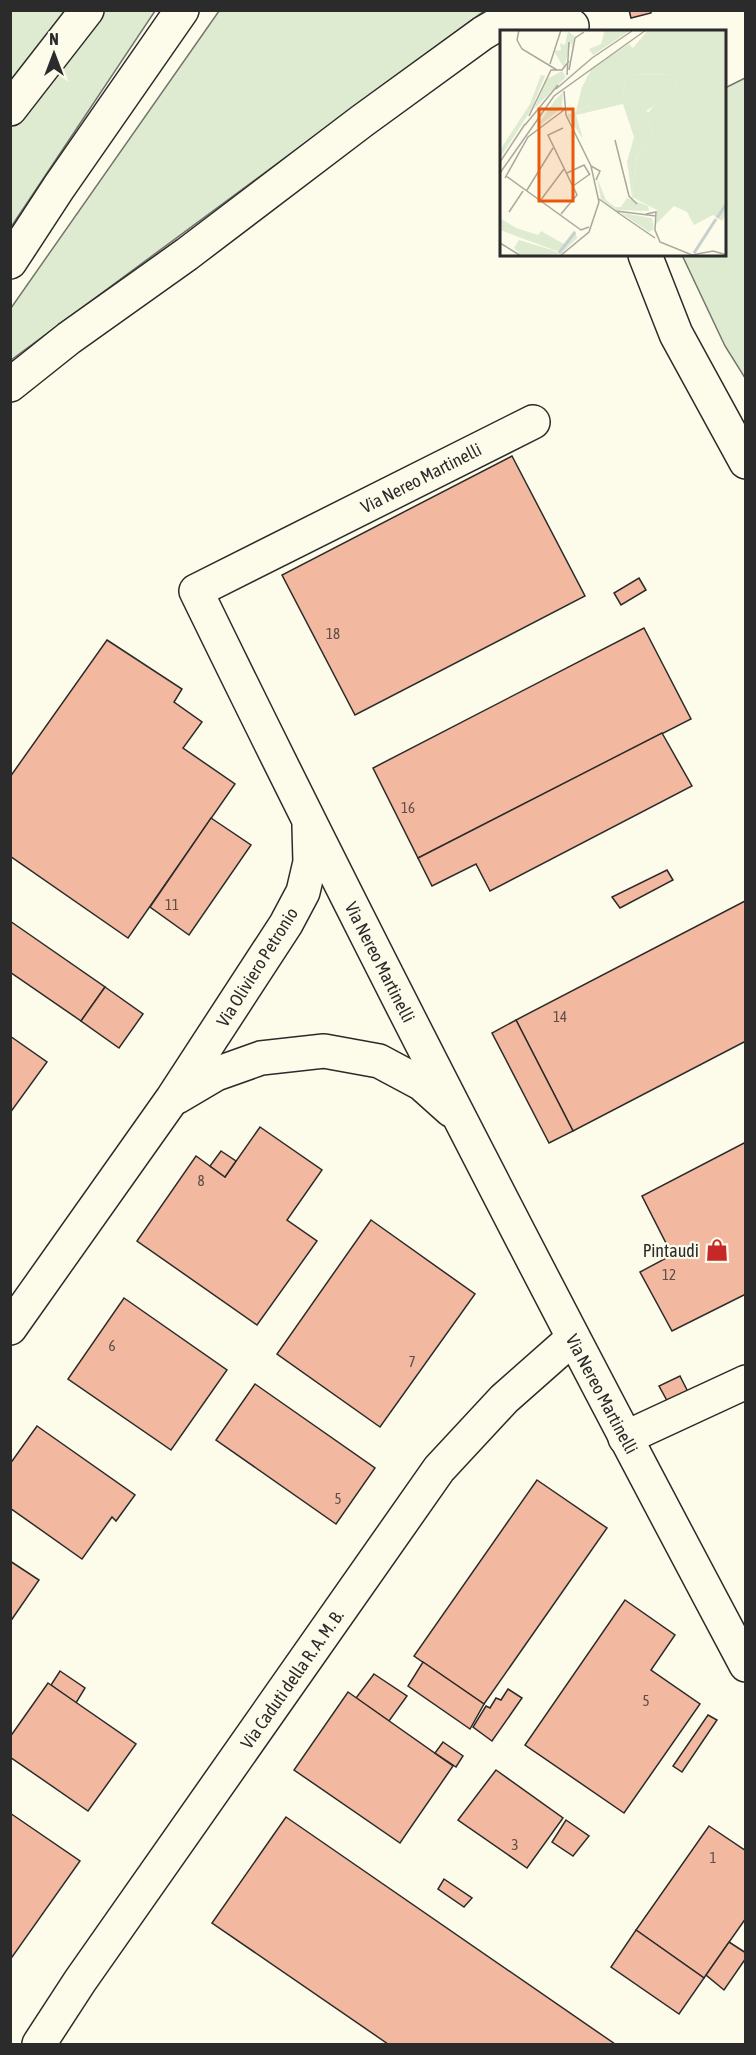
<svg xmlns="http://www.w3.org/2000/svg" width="756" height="2055" viewBox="0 0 756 2055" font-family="'Asap Condensed',sans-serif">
	<rect width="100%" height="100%" fill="#fdfbea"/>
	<g fill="#deebd1" stroke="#74746e" stroke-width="1.5">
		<path d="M 11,11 L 155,11 L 11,227 Z"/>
		<path d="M 219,11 L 484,11 L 11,360 L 11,308 Z"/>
		<path d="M 745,78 L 745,378 L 725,346 L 682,255 L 724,255 L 725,88 Z"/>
	</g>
	<g fill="#f2b8a0" stroke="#2b2b2b" stroke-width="1.5">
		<path d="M 629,10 L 651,10 L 651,13 L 631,18 Z"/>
		<path d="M 512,456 L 585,596 L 355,715 L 282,575 Z"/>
		<path d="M 639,578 L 646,590 L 621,605 L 614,593 Z"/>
		<path d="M 644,628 L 691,719 L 418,858 L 373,768 Z"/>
		<path d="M 107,640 L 182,689 L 174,702 L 202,722 L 183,748 L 235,784 L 128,938 L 10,856 L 10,777 Z"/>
		<path d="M 662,733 L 692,786 L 490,891 L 476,864 L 432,886 L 418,858 Z"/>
		<path d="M 211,818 L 251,845 L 189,935 L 150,907 Z"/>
		<path d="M 667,870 L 673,880 L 620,908 L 612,897 Z"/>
		<path d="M 745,901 L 746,1041 L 573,1131 L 516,1020 Z"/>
		<path d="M 10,921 L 105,987 L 81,1021 L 10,972 Z"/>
		<path d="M 105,987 L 143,1014 L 119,1048 L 81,1021 Z"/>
		<path d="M 516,1020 L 573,1131 L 549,1143 L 492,1033 Z"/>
		<path d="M 10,1036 L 47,1062 L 10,1113 Z"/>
		<path d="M 260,1127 L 322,1170 L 287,1220 L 317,1241 L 257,1325 L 137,1241 L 196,1156 L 225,1177 Z"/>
		<path d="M 746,1142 L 746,1294 L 672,1331 L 640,1272 L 672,1255 L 642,1196 Z"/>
		<path d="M 221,1151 L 236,1161 L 225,1177 L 210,1166 Z"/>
		<path d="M 371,1220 L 475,1294 L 380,1427 L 277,1354 Z"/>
		<path d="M 124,1298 L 227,1370 L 171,1450 L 68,1379 Z"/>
		<path d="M 680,1376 L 690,1396 L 670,1406 L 659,1386 Z"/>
		<path d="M 255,1384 L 375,1468 L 336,1524 L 216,1440 Z"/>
		<path d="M 37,1426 L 135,1495 L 116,1521 L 112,1517 L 82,1559 L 10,1508 L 10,1464 Z"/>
		<path d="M 537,1480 L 607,1528 L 484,1704 L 414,1656 Z"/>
		<path d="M 10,1561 L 39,1580 L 10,1622 Z"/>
		<path d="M 625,1600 L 675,1635 L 651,1670 L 700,1704 L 624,1813 L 525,1745 Z"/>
		<path d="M 423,1662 L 484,1704 L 470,1729 L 408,1686 Z"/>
		<path d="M 60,1671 L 85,1688 L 76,1703 L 51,1685 Z"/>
		<path d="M 374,1674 L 407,1696 L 389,1721 L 356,1698 Z"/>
		<path d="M 48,1683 L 136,1744 L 88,1811 L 10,1757 L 10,1737 Z"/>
		<path d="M 508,1689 L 522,1698 L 492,1741 L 473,1727 L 486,1706 L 490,1708 L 496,1698 L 501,1700 Z"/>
		<path d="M 348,1692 L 453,1766 L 400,1843 L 294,1770 Z"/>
		<path d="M 708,1715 L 717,1720 L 682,1772 L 673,1766 Z"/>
		<path d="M 443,1742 L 463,1756 L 456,1767 L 435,1753 Z"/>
		<path d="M 496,1770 L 563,1818 L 527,1868 L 458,1820 Z"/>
		<path d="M 10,1813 L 80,1861 L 10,1960 Z"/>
		<path d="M 286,1817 L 615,2044 L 388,2044 L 212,1923 Z"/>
		<path d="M 566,1820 L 589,1836 L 573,1856 L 552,1842 Z"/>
		<path d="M 709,1826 L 746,1851 L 746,1918 L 704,1978 L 636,1930 Z"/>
		<path d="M 444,1879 L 472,1898 L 464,1907 L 438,1889 Z"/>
		<path d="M 636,1930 L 704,1978 L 679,2014 L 611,1967 Z"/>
		<path d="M 729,1942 L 746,1953 L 746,1958 L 724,1990 L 706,1975 Z"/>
	</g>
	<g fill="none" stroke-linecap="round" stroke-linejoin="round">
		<g stroke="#2b2b2b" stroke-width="36">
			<g id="minor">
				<path d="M 533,422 L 196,591 C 372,953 557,1310 746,1665"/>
				<path d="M 177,1097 L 216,1074 L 261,1058 L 324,1051 L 379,1061 L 422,1084 L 451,1110"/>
				<path d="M 10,1328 L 172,1099 L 286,924 L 303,892 L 310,862 L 309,826"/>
				<path d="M 625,1438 L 746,1382"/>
				<path d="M 39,2044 L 80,1981 L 439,1469 L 504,1399 L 573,1338"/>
			</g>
		</g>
		<g stroke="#2b2b2b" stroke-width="36">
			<g id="major">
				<path d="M 645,255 L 676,334 L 746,462"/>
				<path d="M 10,385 L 69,338 L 187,254 L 362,121 L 483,33 L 507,19 L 541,14 L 572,26"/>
			</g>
		</g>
		<g stroke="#2b2b2b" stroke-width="36">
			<g id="highway">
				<path d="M 10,109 L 87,10"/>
				<path d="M 10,262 L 59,187 L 182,10"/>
			</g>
		</g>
		<use href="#minor" stroke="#fdfbea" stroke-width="33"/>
		<use href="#major" stroke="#fdfbea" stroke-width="33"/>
		<use href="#highway" stroke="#fdfbea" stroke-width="33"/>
	</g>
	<defs>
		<g id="shop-bare" transform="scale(1.8)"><path d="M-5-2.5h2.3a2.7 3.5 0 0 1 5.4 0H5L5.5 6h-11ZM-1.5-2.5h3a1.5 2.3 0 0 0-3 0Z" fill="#c62828" stroke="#fdfbea" stroke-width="2.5" paint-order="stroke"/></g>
	</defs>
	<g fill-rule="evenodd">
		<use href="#shop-bare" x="717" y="1250"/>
	</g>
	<g text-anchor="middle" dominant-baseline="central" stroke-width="4.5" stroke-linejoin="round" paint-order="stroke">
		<g font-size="15" fill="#5d4e48">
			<text x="333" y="633">18</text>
			<text x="408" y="807">16</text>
			<text x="172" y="904">11</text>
			<text x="560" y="1016">14</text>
			<text x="201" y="1180">8</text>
			<text x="669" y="1274">12</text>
			<text x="112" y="1345">6</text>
			<text x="412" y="1361">7</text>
			<text x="338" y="1498">5</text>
			<text x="646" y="1700">5</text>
			<text x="515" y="1844">3</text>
			<text x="713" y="1857">1</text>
		</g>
		<g font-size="18" fill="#2b2b2b" stroke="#fdfbea">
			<text transform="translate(421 478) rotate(-27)">Via Nereo Martinelli</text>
			<text transform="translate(380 962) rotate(63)">Via Nereo Martinelli</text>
			<text transform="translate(257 967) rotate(-58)">Via Oliviero Petronio</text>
			<text transform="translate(602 1394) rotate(62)">Via Nereo Martinelli</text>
			<text transform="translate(292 1679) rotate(-55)">Via Caduti della R. A. M. B.</text>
		</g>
		<g font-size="18" fill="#2b2b2b" stroke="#fdfbea" text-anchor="end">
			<text x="699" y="1250">Pintaudi</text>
		</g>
	</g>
	<g transform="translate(500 30)">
		<rect width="226" height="226" fill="#fdfbea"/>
		<path d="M 105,0 L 131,0 L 93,25 L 89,19 L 101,14 ZM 112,39 L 118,39 L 121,69 L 127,44 L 178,45 L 175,61 L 136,88 L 149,93 L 153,106 L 145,120 L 137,124 L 132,167 L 127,132 L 134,107 L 123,74 L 76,85 L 83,109 L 67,85 L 91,75 L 91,54 ZM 62,41 L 66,47 L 34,79 L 47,49 ZM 41,45 L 45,46 L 31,80 L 0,128 L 0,120 L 30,74 ZM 63,62 L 62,78 L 36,98 L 55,70 ZM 97,148 L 106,170 L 115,177 L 121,177 L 127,168 L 148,176 L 149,181 L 116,180 L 101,169 ZM 121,183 L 152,188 L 154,199 L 149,202 Z" fill="#deebd1"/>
		<path d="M 148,0 L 226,0 L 227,181 L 222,191 L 213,185 L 194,195 L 187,182 L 174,176 L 156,194 L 157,180 L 132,167 L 137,124 L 145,120 L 153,106 L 149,93 L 139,94 L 132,85 L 143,76 L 148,83 L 159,69 L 175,61 L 178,45 L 127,44 L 121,69 L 112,71 L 117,40 L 113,39 L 105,60 L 91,55 L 91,75 L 76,81 L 82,57 L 92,38 L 129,14 L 133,18 ZM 68,1 L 74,6 L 73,21 L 71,12 L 64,38 L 54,21 L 61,20 L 60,13 L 65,15 ZM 0,188 L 16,198 L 38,205 L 41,201 L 64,214 L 75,200 L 77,208 L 62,223 L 0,200 ZM 19,210 L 52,220 L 61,224 L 22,226 L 14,218 Z" fill="#deebd1"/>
		<path fill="none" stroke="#c7d0d0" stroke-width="3" d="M 217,188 L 227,173M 59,223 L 75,202M 194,223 L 216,189"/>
		<path fill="none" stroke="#a9a89e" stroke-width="1.5" d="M 19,0 L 17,10 L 22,19 L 57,40M 50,34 L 61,0M 69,40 L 75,8 L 84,2M 67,45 L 69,12M 56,59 L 92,28 L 132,1M 29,86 L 51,40 L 62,40 L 69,31M 25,95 L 58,55M 115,110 L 129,166 L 137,174M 0,132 L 25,94M 91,136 L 100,141 L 96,150M 0,143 L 54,66 L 146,0M 67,143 L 84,135 L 90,145M 6,146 L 81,200 L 89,197M 5,148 L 28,107 L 64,80M 73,156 L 90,144M 27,160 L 53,118M 99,169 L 116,181 L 156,186M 40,171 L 64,139M 9,182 L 23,161M 117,182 L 155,208M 61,184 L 77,165 L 48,105 L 63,98M 146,184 L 156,182 L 155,200 L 160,212 L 192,225 L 213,221 L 227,225M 0,213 L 21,226M 60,226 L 89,202 L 99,172 L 91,136 L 66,85 L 64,61"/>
		<path fill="#e8590c" fill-opacity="0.15" stroke="#e8590c" stroke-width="3" d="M 39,79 L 73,79 L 73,171 L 39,171 Z"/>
		<rect width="226" height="226" fill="none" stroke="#2b2b2b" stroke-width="3"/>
	</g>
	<rect width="756" height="2055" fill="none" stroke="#2b2b2b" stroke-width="24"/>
	<g transform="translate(54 54)" stroke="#fdfbea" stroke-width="4.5" paint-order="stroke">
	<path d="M0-4.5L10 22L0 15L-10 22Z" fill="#2b2b2b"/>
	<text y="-9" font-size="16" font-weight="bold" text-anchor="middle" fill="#2b2b2b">N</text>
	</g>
</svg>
